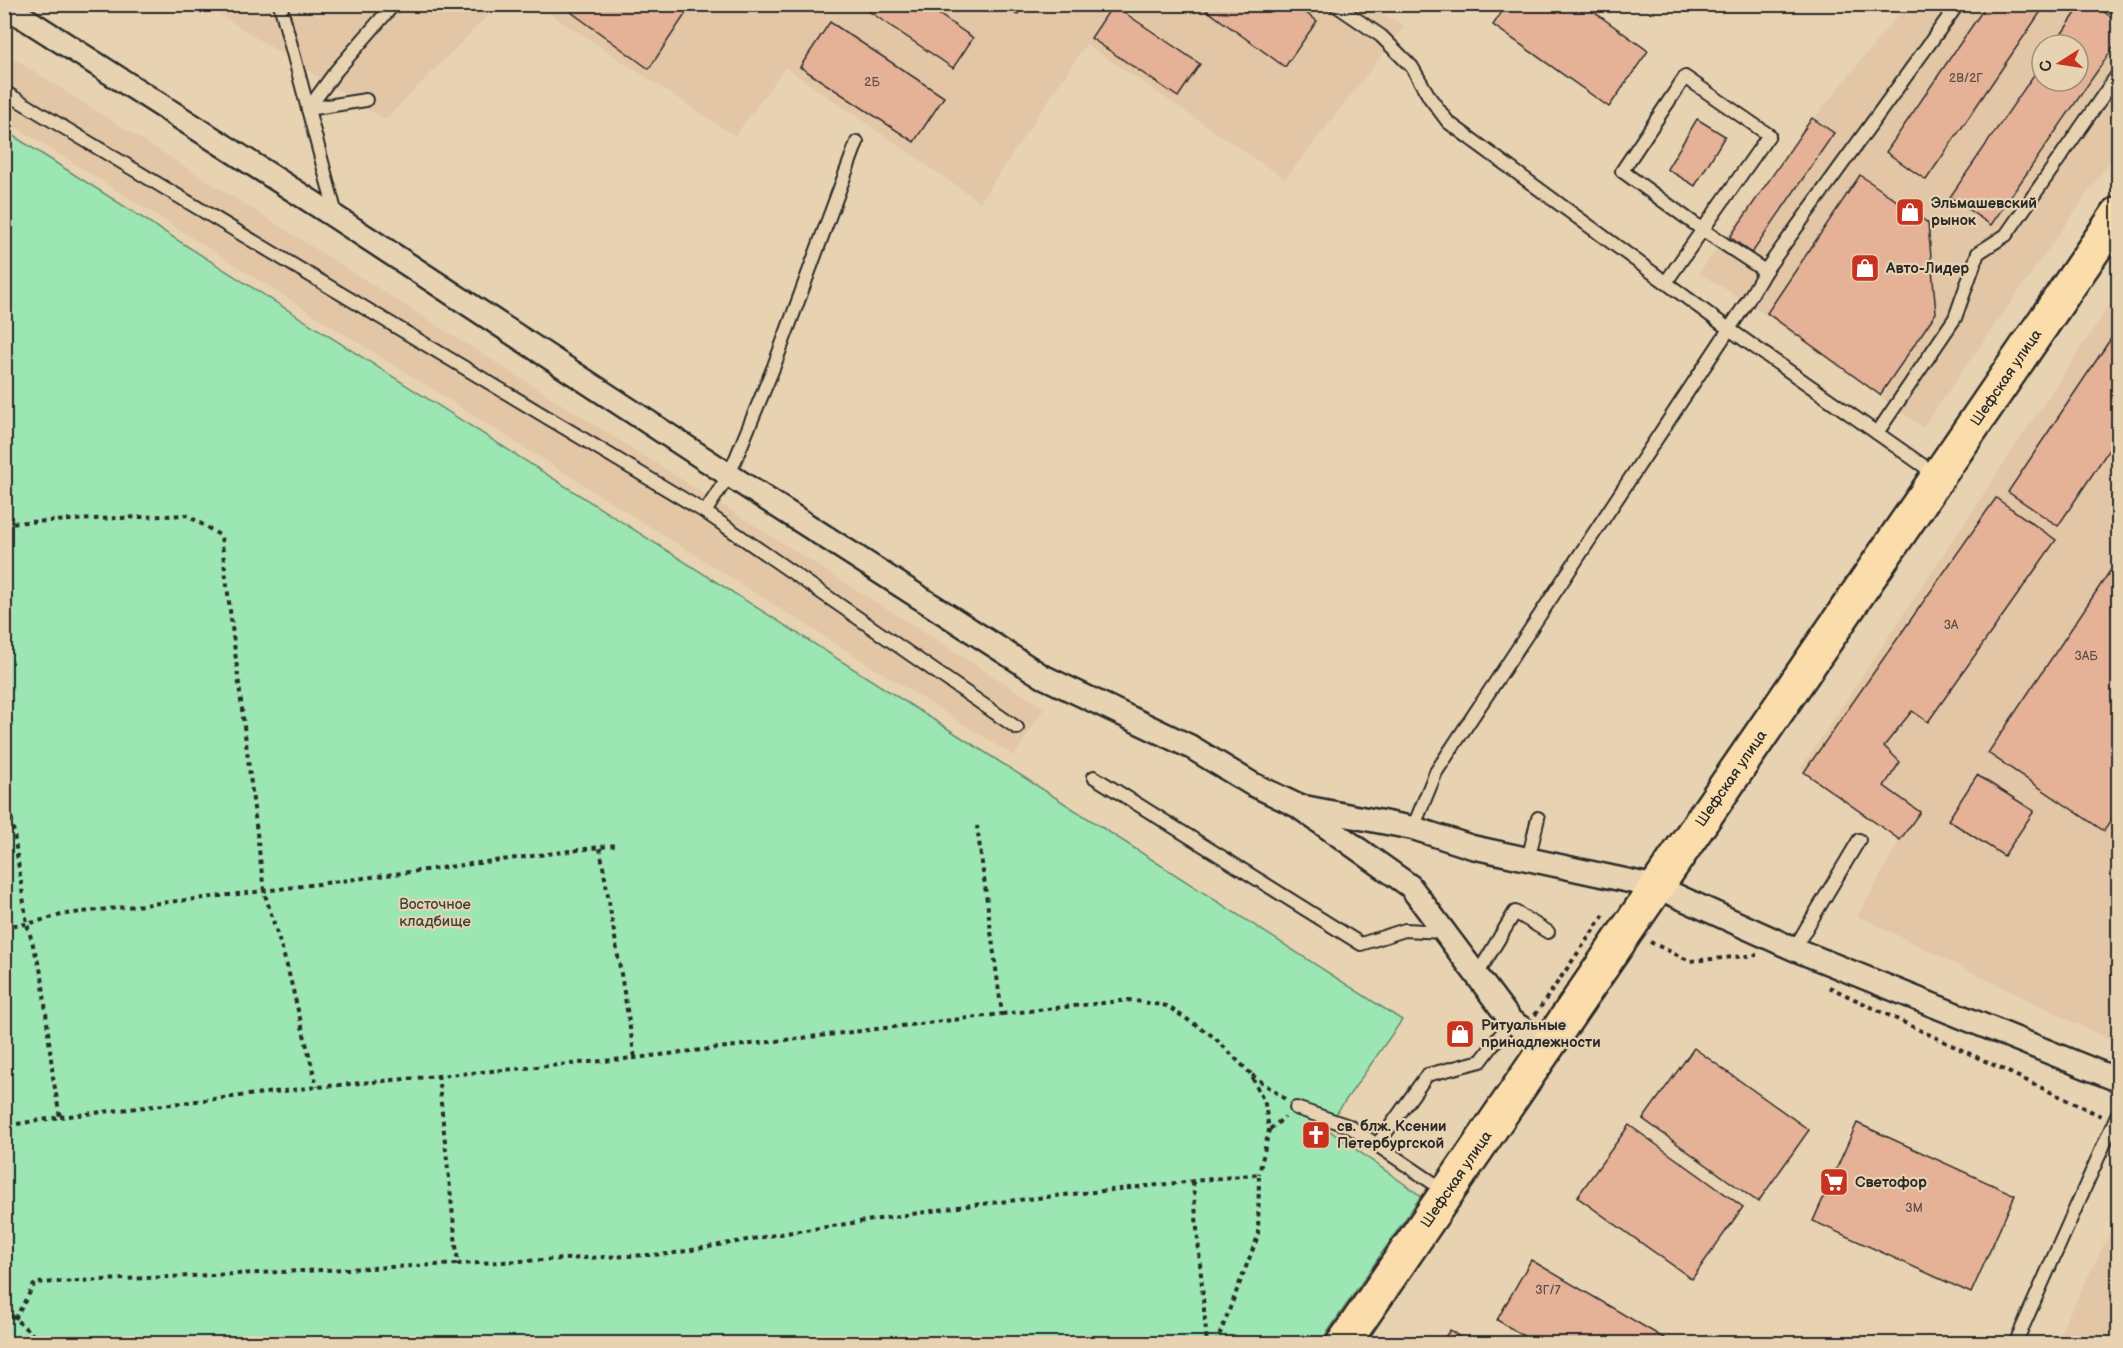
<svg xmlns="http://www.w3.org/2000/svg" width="2123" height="1348" viewBox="0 0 2123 1348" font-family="'Balsamiq Sans',sans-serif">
	<rect width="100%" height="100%" fill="#e7d3b1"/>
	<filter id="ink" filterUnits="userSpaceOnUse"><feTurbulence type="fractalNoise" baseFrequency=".0167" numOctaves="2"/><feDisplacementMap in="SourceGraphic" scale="12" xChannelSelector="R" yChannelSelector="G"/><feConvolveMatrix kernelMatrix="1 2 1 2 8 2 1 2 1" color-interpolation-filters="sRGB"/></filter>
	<g filter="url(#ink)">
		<g fill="#e2c6a6" fill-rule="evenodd">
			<path d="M 1364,4 L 1405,26 L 1285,179 L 1086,44 L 980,202 L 785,67 L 735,136 L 537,5 Z"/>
			<path d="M 205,5 L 498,5 L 385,120 Z"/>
			<path d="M 1906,5 L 2118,5 L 2118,150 L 1923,427 L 1747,302 L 1699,273 L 1821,110 ZM 2042,45 L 2078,45 L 2078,81 L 2042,81 Z"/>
			<path d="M 6,54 L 1044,708 L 1014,756 L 5,120 L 4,57 Z"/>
			<path d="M 2118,292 L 2118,1044 L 1858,916 L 1901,838 L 1801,768 Z"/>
			<path d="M 2118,1217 L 2118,1343 L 2055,1343 Z"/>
		</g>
		<path fill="#9ce6b4" stroke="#648870" stroke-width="1.5" d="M 4,130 L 986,753 L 1402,1020 L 1326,1128 L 1421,1196 L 1320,1343 L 5,1343 Z"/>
		<g fill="#e5b197" stroke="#2b2b2b" stroke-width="1.5">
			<path d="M 560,4 L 692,4 L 649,69 Z"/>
			<path d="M 862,4 L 924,4 L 973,38 L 953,68 L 861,6 Z"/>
			<path d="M 1002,4 L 1026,4 L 1017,15 Z"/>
			<path d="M 1198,4 L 1294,4 L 1317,21 L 1285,67 Z"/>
			<path d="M 1507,4 L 1583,4 L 1648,51 L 1609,107 L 1493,25 Z"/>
			<path d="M 1987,4 L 2046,4 L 1926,180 L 1886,152 Z"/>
			<path d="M 2082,4 L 2093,4 L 2118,22 L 2118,41 L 1991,225 L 1950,197 L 2042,63 L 2042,81 L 2078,81 L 2078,45 L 2054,45 Z"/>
			<path d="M 1113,5 L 1200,64 L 1178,97 L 1091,38 Z"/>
			<path d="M 830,22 L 944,97 L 914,142 L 800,67 Z"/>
			<path d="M 1812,118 L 1834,133 L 1752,253 L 1730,237 Z"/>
			<path d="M 1697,119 L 1725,136 L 1695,186 L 1667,169 Z"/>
			<path d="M 1860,175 L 1928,223 L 1936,313 L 1880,395 L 1767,313 Z"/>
			<path d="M 2118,328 L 2118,436 L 2058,526 L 2008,492 Z"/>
			<path d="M 1996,498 L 2056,540 L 1928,722 L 1912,711 L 1884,746 L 1900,762 L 1884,786 L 1920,812 L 1900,840 L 1804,772 Z"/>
			<path d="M 2118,559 L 2118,810 L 2104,831 L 1988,753 Z"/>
			<path d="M 1977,775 L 2034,811 L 2004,856 L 1948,820 Z"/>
			<path d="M 1694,1048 L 1809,1130 L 1758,1202 L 1643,1119 Z"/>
			<path d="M 1857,1123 L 2015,1195 L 1971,1293 L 1813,1221 Z"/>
			<path d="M 1629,1125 L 1743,1207 L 1692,1279 L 1577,1197 Z"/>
			<path d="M 1531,1260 L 1674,1344 L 1537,1344 L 1497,1320 Z"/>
			<path d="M 1450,1330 L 1470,1344 L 1440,1344 Z"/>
		</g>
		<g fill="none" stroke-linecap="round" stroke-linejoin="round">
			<g stroke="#2b2b2b" stroke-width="16">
				<g id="lane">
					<path d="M 280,4 L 337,218"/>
					<path d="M 1334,4 L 1381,36 L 1412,67 L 1430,98 L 1448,122 L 1729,329 L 1938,476"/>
					<path d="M 2115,4 L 2118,10"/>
					<path d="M 8,94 L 705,512 L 1017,728"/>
					<path d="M 308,109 L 336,71 L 394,4"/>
					<path d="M 308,109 L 366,100"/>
					<path d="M 1666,282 L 1769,135 L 1685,77 L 1622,171 L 1703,230 L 1765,271"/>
					<path d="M 1877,433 L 1955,318 L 1978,253 L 2006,235 L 2118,74"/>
					<path d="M 705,512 L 729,475 L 774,366 L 857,142"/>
					<path d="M 1094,777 L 1361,944 L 1405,930 L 1444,932"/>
					<path d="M 1413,828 L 1436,772 L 1747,302 L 1765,271 L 1958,4"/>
					<path d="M 1528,860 L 1538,818"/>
					<path d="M 1794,949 L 1859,840"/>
					<path d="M 1477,975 L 1515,912 L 1548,932"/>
					<path d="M 1296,1108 L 1349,1126 L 1377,1145 L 1427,1075 L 1481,1061 L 1511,1021"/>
					<path d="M 1377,1145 L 1445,1191"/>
					<path d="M 2015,1344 L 2118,1113"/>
				</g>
			</g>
			<g stroke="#2b2b2b" stroke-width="27">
				<g id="street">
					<path d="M 4,5 L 337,218 L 729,475 L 1042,676 L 1191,747 L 1252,784 L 1296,805 L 1410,886 L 1511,1021 L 1548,1045"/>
					<path d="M 1304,807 L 1413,828 L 1472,847 L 1657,887 L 1794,949 L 2118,1080"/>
				</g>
			</g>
			<g stroke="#2b2b2b" stroke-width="38">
				<g id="primary">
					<path id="s1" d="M 1343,1344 L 2118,214"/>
				</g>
			</g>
			<g stroke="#2b2b2b" stroke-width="4" stroke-dasharray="4.5 4.5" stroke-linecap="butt">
				<path d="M 4,523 L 187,515 L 221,536 L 264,891 L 287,966 L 317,1087"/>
				<path d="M 4,765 L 27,924 L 42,976 L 53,1077 L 60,1117 L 4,1126"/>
				<path d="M 600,848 L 635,1058"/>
				<path d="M 4,926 L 27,924 L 65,914 L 264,891 L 616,845"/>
				<path d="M 1650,942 L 1690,961 L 1757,955"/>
				<path d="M 1829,987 L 2101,1116"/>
				<path d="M 1002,1014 L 1129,1000 L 1167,1006 L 1214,1037 L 1250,1073 L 1265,1104 L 1269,1130 L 1259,1174"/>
				<path d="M 1535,1015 L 1606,912"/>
				<path d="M 438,1075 L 458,1264 L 669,1254 L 786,1233 L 972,1205 L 1259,1174 L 1258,1236 L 1216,1344"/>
				<path d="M 1252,1075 L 1285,1099"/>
				<path d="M 60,1117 L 317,1087 L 635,1058 L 1002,1014 L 977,826"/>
				<path d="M 1270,1129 L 1285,1117"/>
				<path d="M 1193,1182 L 1207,1344"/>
				<path d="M 4,1309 L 43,1344"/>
				<path d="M 15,1319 L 35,1283 L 458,1264"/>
			</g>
			<use href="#lane" stroke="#e7d3b1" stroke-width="12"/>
			<use href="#street" stroke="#e7d3b1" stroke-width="22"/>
			<use href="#primary" stroke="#fbddab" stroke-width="33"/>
		</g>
	</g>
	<defs>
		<g id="shop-square" transform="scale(1.5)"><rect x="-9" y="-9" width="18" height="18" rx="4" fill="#c8321e" stroke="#e7d3b1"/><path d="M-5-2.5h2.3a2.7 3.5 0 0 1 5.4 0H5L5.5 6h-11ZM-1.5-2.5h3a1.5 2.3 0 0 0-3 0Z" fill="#fff"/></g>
		<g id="church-square" transform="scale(1.5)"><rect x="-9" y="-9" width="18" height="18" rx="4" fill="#c8321e" stroke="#e7d3b1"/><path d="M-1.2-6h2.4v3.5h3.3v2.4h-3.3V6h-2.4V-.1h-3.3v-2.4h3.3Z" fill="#fff"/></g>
		<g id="supermarket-square" transform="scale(1.5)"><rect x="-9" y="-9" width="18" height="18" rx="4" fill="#c8321e" stroke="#e7d3b1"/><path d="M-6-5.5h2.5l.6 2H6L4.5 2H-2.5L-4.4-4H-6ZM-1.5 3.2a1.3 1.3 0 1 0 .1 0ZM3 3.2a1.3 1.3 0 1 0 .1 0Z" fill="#fff"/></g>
	</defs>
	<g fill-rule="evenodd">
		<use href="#shop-square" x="1910" y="212"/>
		<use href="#shop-square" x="1865" y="268"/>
		<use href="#shop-square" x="1460" y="1034"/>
		<use href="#church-square" x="1316" y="1135"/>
		<use href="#supermarket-square" x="1834" y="1182"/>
	</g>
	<g text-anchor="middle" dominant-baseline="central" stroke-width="4.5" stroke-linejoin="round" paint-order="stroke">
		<g font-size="12" fill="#5a4c46">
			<text x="1966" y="78">2В/2Г</text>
			<text x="872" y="82">2Б</text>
			<text x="1951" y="625">3А</text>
			<text x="2086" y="656">3АБ</text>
			<text x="1914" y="1208">3М</text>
			<text x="1548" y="1290">3Г/7</text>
		</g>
		<g font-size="15" font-weight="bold" fill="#2b2b2b" stroke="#e7d3b1" text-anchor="start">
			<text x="1931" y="203">Эльмашевский<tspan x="1931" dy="17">рынок</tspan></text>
			<text x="1886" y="268">Авто-Лидер</text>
			<text x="1481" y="1025">Ритуальные<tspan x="1481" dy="17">принадлежности</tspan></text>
			<text x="1337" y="1126">св. блж. Ксении<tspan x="1337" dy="17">Петербургской</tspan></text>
			<text x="1855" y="1182">Светофор</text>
		</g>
		<g font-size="15" fill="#2b2b2b" stroke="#e7d3b1">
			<text stroke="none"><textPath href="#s1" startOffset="1172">Шефская улица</textPath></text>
			<text stroke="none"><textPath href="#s1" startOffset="686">Шефская улица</textPath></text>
			<text stroke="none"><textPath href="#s1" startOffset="200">Шефская улица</textPath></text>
		</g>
		<g font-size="15" fill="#3c4740" stroke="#e7d3b1">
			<text x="435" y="904">Восточное<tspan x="435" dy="17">кладбище</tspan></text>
		</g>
	</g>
	<rect width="2123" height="1348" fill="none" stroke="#e7d3b1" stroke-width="24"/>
	<rect x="12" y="12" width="2099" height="1324" fill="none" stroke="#2b2b2b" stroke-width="2" filter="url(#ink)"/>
	<g transform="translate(2060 63) rotate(258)"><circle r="28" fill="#e7d3b1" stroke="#9c907b" stroke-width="1.5"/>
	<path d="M0-4.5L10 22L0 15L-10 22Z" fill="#c8321e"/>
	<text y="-9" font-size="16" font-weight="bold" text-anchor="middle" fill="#2b2b2b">С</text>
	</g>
</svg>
